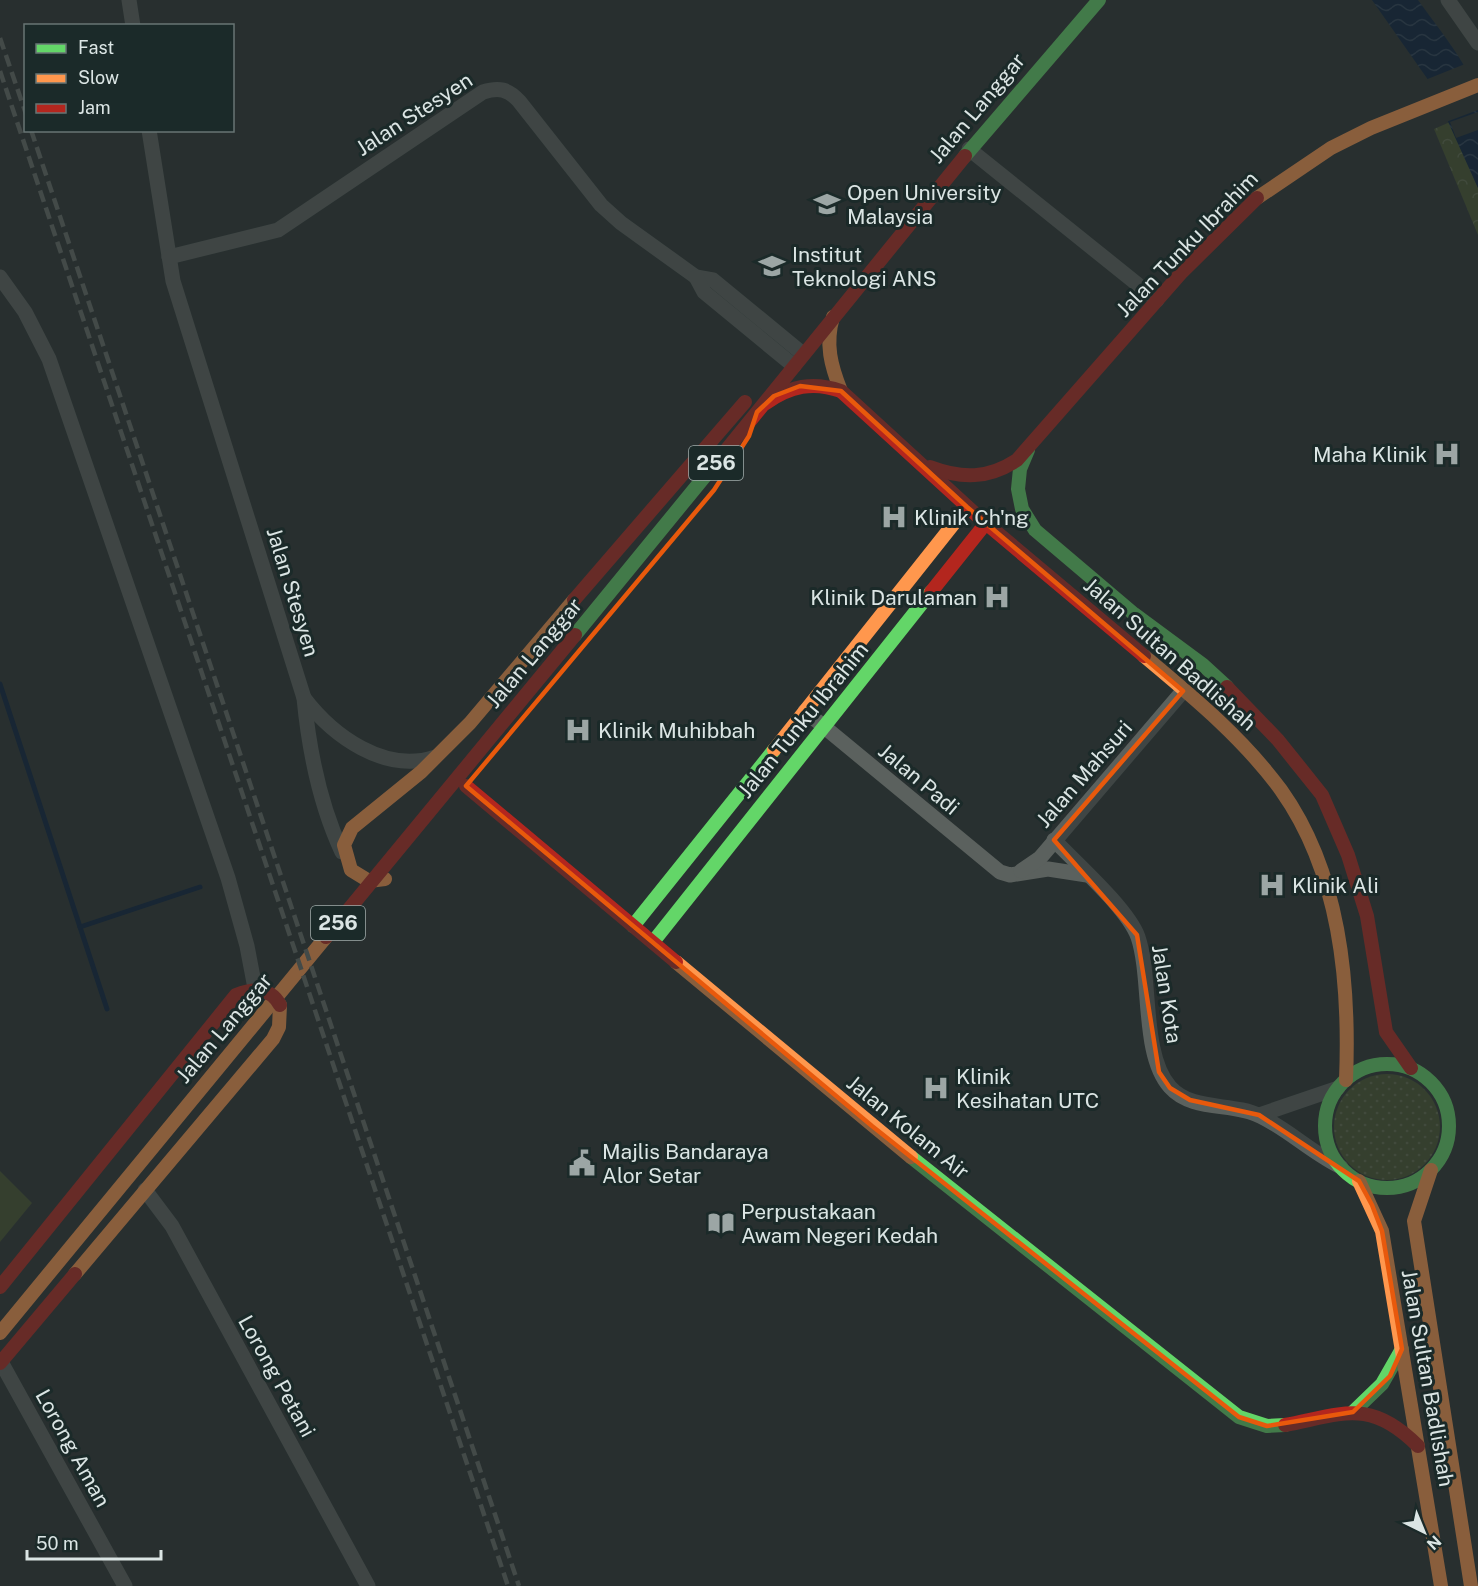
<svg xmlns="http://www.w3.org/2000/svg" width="1478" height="1586" viewBox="0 0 1478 1586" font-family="'Public Sans',sans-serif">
	<defs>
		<pattern id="grass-dots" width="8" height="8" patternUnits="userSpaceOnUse" patternTransform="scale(1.5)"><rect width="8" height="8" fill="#45522e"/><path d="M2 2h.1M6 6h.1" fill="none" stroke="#5f6b4c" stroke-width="1.8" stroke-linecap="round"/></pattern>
		<pattern id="forest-crowns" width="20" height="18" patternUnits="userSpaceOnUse" patternTransform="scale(1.5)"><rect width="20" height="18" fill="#45522e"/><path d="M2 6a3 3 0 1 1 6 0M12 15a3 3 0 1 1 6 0" fill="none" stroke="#5f6b4c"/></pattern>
		<pattern id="water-waves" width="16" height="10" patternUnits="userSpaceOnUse" patternTransform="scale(1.5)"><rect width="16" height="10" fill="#051c3a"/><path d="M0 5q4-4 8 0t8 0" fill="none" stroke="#293d56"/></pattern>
	</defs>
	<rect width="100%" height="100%" fill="#283030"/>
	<circle fill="url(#grass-dots)" cx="1387" cy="1127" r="53"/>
	<path fill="url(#forest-crowns)" d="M 1450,122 L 1478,188 L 1478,235 L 1434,129 Z"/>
	<path fill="#45522e" d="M 0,1171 L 32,1203 L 0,1242 Z"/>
	<path fill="url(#water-waves)" d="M 1372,0 L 1418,0 C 1435,24 1474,71 1478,99 C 1478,127 1478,159 1478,188 L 1431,84 Z"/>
	<g fill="#283030">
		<path d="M 1465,64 L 1478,91 L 1478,110 L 1446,122 L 1425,80 Z"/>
		<path d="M 1478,112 L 1478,130 L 1456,138 L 1450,122 Z"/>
	</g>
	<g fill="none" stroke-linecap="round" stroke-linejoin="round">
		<g stroke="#051c3a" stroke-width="5">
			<path d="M 0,684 L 107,1009"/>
			<path d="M 80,927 L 200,887"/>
		</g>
		<g stroke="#5b615e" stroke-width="15">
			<path d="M 129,0 L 133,26"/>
			<path d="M 1448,0 L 1478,43"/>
			<path d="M 149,130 L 173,281 L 304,698 C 309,750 320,805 342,852"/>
			<path d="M 969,149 L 1157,300"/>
			<path d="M 169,257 L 278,230 L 483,92 C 499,87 508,89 519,101 L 601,205 L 621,223 L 696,277 L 713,280 L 803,354"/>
			<path d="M 0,277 L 25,312 L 49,359 L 228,878 L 247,946 L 255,988"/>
			<path d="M 696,277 L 704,292 L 794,366"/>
			<path d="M 304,698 C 333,736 385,774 435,757"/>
			<path d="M 805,711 L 1000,872 L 1010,875 L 1048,869 L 1087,875"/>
			<path d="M 1054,840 C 1076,863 1128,909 1138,937 C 1152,979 1141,1055 1170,1087 C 1192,1112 1233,1102 1260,1116 C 1289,1130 1312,1153 1341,1167"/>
			<path d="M 1021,871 L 1040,858 L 1183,691"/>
			<path d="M 1259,1115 L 1338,1088"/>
			<path d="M 145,1190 L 172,1226 L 368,1586"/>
			<path d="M 1,1362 L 125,1586"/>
		</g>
		<g stroke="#63d668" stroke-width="14">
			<path d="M 965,156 L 1099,0"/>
			<path d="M 1028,450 L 1020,469 L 1018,489 L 1022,509 L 1035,530 L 1134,614 L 1203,665 L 1227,687"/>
			<path d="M 575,635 L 719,459"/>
			<path d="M 633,926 L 774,750"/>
			<path d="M 653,942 L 931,592"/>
			<circle cx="1387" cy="1126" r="62"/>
			<path d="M 911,1157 L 1239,1417 L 1267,1426 L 1285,1425"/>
			<path d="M 1353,1412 L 1382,1384 L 1402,1349"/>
		</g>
		<g stroke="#ff974d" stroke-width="14">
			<path d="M 1257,198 L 1331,148 L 1371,128 L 1478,85"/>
			<path d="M 833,317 C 825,344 831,366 841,391"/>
			<path d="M 1144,656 C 1193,697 1243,738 1281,790 C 1340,873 1350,982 1346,1080"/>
			<path d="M 774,750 L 967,507"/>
			<path d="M 385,879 L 369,881 L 351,870 L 344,845 L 352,828 L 421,772 L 470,723 L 574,600"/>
			<path d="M 676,962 L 911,1157"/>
			<path d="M 1431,1170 L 1414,1221 L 1471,1586"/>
			<path d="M 1359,1181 L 1382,1231 L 1441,1586"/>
			<path d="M 75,1274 L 273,1039 L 279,1027 L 280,1005"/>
			<path d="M 0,1333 L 326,937"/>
		</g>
		<g stroke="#b3261e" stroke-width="14">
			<path d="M 766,403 C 790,386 813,381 841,391 L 982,520 L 1144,656"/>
			<path d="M 719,459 L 965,156"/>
			<path d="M 930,467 C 962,479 988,479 1017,460 L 1182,272 L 1257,198"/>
			<path d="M 931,592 L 986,523"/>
			<path d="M 574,600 L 745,402"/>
			<path d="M 1227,687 L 1278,740 L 1322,795 L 1348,855 L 1367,916 L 1386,1032 L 1411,1068"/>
			<path d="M 466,786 L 676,962"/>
			<path d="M 326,937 L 575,635"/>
			<path d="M 0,1287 L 236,995 C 254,988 270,987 280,1005"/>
			<path d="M 0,1363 L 75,1274"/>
			<path d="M 1285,1425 C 1343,1414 1370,1398 1418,1446"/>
		</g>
		<g stroke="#646a67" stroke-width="4.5" stroke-dasharray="12 6" stroke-linecap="butt">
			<path d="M 0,38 L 26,114"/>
			<path d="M 0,71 L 508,1586"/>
			<path d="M 31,130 L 519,1586"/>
		</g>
	</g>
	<path d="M0 0H1478V1586H0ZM 800,386 L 841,391 L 967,507 L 1183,691 L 1054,840 L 1137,935 L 1159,1072 L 1170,1088 L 1190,1100 L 1259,1115 L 1359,1181 L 1372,1205 L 1382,1231 L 1402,1349 L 1390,1376 L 1353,1412 L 1267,1426 L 1239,1417 L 872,1126 L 466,786 L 714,490 L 749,436 L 757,412 L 774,396 Z" fill="#283030" fill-opacity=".55" fill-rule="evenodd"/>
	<path fill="none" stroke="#e8590c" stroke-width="4.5" stroke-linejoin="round" d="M 800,386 L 841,391 L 967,507 L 1183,691 L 1054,840 L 1137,935 L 1159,1072 L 1170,1088 L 1190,1100 L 1259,1115 L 1359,1181 L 1372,1205 L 1382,1231 L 1402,1349 L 1390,1376 L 1353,1412 L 1267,1426 L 1239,1417 L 872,1126 L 466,786 L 714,490 L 749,436 L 757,412 L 774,396 Z"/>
	<defs>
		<g id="university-bare" transform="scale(2.07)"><path d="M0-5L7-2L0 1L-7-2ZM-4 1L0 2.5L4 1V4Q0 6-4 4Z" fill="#9ca6a5" stroke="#1b2a29" stroke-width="2.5" paint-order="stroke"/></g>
		<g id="hospital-bare" transform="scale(2.07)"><path d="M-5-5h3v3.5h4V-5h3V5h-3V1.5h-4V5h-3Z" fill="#9ca6a5" stroke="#1b2a29" stroke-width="2.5" paint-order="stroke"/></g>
		<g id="civic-bare" transform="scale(2.07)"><path d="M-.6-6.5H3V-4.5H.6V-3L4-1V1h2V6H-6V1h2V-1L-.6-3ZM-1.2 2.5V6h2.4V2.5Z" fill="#9ca6a5" stroke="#1b2a29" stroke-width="2.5" paint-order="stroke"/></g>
		<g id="library-bare" transform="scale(2.07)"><path d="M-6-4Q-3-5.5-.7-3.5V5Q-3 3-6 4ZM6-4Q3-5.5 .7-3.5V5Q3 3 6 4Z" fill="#9ca6a5" stroke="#1b2a29" stroke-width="2.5" paint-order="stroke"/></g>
	</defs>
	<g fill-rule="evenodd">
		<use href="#university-bare" x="827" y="204"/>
		<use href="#university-bare" x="772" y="266"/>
		<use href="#hospital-bare" x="1447" y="454"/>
		<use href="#hospital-bare" x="894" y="517"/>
		<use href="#hospital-bare" x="997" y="597"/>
		<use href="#hospital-bare" x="578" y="730"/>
		<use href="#hospital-bare" x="1272" y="885"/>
		<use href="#hospital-bare" x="936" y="1088"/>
		<use href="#civic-bare" x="582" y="1163"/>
		<use href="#library-bare" x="721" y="1223"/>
	</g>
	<g text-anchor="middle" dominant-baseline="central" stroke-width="6" stroke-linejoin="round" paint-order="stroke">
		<g fill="#1b2a29" stroke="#a1adac" stroke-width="1.5">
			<rect x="689" y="446" width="54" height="34" rx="4.5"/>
			<rect x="311" y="906" width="54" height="34" rx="4.5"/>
		</g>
		<g font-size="20" font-weight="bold" fill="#dbe5e4">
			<text x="716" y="463">256</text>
			<text x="338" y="923">256</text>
		</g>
		<g font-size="21" fill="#dbe5e4" stroke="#1b2a29">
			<text transform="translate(977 108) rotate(-50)">Jalan Langgar</text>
			<text transform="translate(414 114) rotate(-33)">Jalan Stesyen</text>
			<text transform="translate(1187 244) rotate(-46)">Jalan Tunku Ibrahim</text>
			<text transform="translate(293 592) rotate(73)">Jalan Stesyen</text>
			<text transform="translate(534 653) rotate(-50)">Jalan Langgar</text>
			<text transform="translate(1170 654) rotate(41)">Jalan Sultan Badlishah</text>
			<text transform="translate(803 720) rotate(-51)">Jalan Tunku Ibrahim</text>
			<text transform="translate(1084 774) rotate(-49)">Jalan Mahsuri</text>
			<text transform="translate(919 779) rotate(40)">Jalan Padi</text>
			<text transform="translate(1167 994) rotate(81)">Jalan Kota</text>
			<text transform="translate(224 1028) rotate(-50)">Jalan Langgar</text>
			<text transform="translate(908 1127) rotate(39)">Jalan Kolam Air</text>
			<text transform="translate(277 1376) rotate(61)">Lorong Petani</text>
			<text transform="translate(1428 1378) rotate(80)">Jalan Sultan Badlishah</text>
			<text transform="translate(73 1448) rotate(61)">Lorong Aman</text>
		</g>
		<g font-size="21" fill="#dbe5e4" stroke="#1b2a29" text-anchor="start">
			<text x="847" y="192">Open University<tspan x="847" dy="24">Malaysia</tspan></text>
			<text x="792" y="254">Institut<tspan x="792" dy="24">Teknologi ANS</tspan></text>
			<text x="1427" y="454" text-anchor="end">Maha Klinik</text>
			<text x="914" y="517">Klinik Ch'ng</text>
			<text x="977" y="597" text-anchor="end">Klinik Darulaman</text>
			<text x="598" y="730">Klinik Muhibbah</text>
			<text x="1292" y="885">Klinik Ali</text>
			<text x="956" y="1076">Klinik<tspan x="956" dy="24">Kesihatan UTC</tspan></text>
			<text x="602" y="1151">Majlis Bandaraya<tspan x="602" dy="24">Alor Setar</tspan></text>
			<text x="741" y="1211">Perpustakaan<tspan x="741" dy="24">Awam Negeri Kedah</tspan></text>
		</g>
	</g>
	<rect x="24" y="24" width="210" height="108" fill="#1b2a29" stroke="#687574" stroke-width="1.5"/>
	<rect x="36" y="44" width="30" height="9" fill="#63d668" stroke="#687574" stroke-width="1.5"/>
	<text x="78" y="54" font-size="18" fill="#dbe5e4">Fast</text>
	<rect x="36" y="74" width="30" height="9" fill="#ff974d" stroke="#687574" stroke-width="1.5"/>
	<text x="78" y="84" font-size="18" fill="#dbe5e4">Slow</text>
	<rect x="36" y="104" width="30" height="9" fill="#b3261e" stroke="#687574" stroke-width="1.5"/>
	<text x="78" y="114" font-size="18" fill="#dbe5e4">Jam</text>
	<g transform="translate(1424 1532) rotate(137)" stroke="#1b2a29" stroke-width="4.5" paint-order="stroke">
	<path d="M0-4.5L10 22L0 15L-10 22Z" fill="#dbe5e4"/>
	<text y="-9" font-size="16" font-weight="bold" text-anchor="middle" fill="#dbe5e4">N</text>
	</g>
	<path d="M27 1550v9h134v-9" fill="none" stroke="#dbe5e4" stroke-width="3"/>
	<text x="36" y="1550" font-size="18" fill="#dbe5e4" stroke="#1b2a29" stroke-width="4.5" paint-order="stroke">50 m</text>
</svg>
